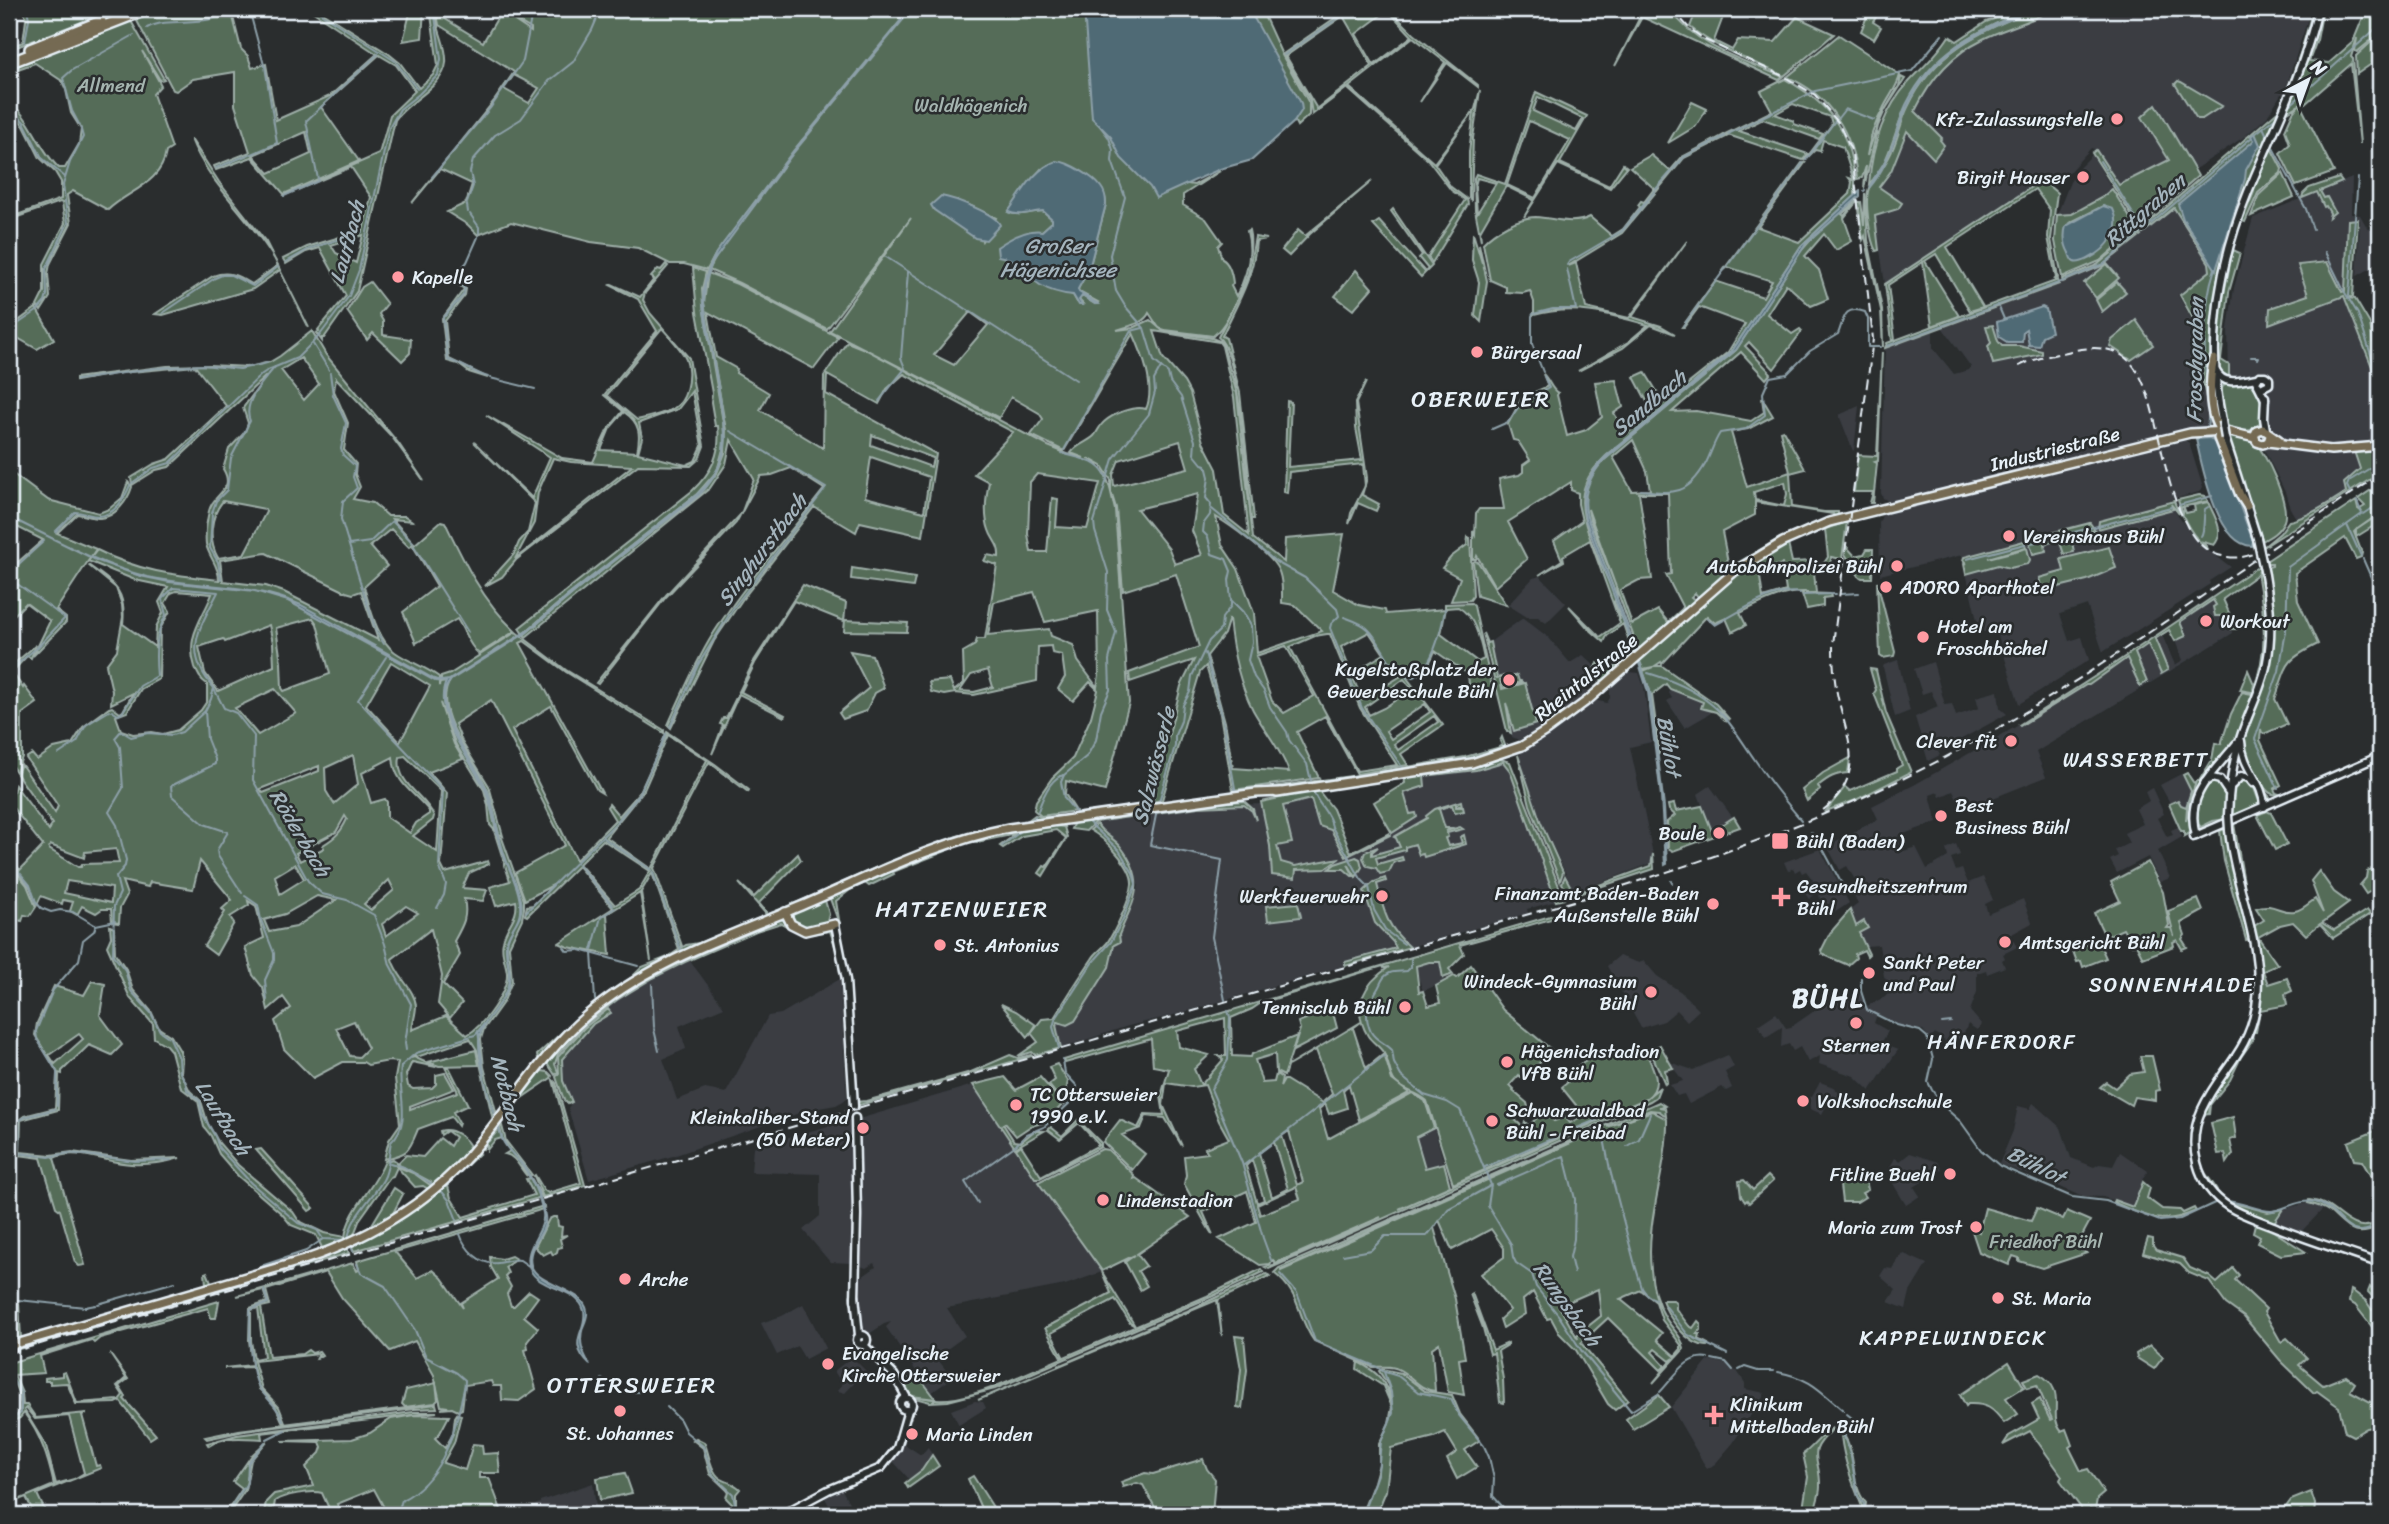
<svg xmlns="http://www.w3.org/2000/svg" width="2389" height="1524" viewBox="0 0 2389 1524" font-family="Sriracha,sans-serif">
	<rect width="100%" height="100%" fill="#2a2d2e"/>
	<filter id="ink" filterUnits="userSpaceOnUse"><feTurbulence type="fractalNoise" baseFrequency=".0143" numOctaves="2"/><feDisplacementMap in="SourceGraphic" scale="14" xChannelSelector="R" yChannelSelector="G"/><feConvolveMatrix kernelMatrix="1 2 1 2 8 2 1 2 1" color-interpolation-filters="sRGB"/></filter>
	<g filter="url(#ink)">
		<g fill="#3a3d43">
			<path d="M 2052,9 L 2311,9 L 2284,94 L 2281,94 L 2267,117 L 2244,137 L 2195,169 L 2155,104 L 2142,117 L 2168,160 L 2119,185 L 2096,150 L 2091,148 L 2059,183 L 2054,184 L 2044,178 L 1885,284 L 1875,216 L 1898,209 L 1902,204 L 1879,187 L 1891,171 L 1907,130 L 1934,158 L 1944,145 L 1940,140 L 1941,138 L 1915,111 L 1924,93 L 1952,60 L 1981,39 L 2042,15 Z"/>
			<path d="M 2092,155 L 2112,189 L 2101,198 L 2072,214 L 2057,215 L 2070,182 L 2079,168 Z"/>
			<path d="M 2352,178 L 2351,214 L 2360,215 L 2368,229 L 2380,223 L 2380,263 L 2357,276 L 2360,220 L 2348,220 L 2345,291 L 2342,292 L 2298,266 L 2308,295 L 2270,308 L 2270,324 L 2344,296 L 2380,387 L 2380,445 L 2354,446 L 2360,469 L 2346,491 L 2329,503 L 2297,520 L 2290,508 L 2285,492 L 2265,451 L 2266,406 L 2263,387 L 2259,380 L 2229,379 L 2228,329 L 2234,288 L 2253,218 Z"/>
			<path d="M 2174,207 L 2209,263 L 2210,271 L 2178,295 L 2200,335 L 2203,382 L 2211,425 L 1922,496 L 1890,502 L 1883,498 L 1881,493 L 1885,348 L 1933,331 L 1933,348 L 1954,374 L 1969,370 L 1971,367 L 1942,327 L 2102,266 Z"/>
			<path d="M 1859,406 L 1854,450 L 1853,451 L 1839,415 Z"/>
			<path d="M 2179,439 L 2184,439 L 2189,443 L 2203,488 L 2199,492 L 2167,501 L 2198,543 L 2231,567 L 2209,581 L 2210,584 L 2103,652 L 2087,605 L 2060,614 L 2069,641 L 2082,637 L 2089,660 L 2019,704 L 1996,629 L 1984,632 L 1979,629 L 1962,555 L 1880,575 L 1879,523 L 1884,511 Z"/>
			<path d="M 1540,576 L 1566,603 L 1546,623 L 1538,617 L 1527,617 L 1508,605 L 1533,578 Z"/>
			<path d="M 2216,598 L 2233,633 L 2036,752 L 2046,777 L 1973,806 L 1969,797 L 1958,801 L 1953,791 L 1940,797 L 1938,792 L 1930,795 L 1937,822 L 1898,836 L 1904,851 L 1916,847 L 1927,869 L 1948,857 L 1946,849 L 1956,844 L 1960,855 L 1951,858 L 1956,871 L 1962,869 L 1968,883 L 1983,877 L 1993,900 L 1985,904 L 1988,914 L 2023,899 L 2032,923 L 2010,935 L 2017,947 L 2003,954 L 2005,958 L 2002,960 L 2005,967 L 1987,974 L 1986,970 L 1977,973 L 1977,992 L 1970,1011 L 1982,1025 L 1977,1030 L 1968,1024 L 1961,1040 L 1949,1035 L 1946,1042 L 1935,1033 L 1930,1039 L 1923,1030 L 1904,1027 L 1877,1014 L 1874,1023 L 1888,1031 L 1881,1044 L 1898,1050 L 1870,1091 L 1854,1076 L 1819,1064 L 1820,1056 L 1808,1062 L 1800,1047 L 1793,1051 L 1789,1044 L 1781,1047 L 1782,1027 L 1766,1037 L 1758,1025 L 1776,1013 L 1786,1028 L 1791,1027 L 1820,1007 L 1818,1003 L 1836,989 L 1846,1000 L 1860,993 L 1865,1007 L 1885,997 L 1891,990 L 1884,976 L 1879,945 L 1866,946 L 1859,933 L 1867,927 L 1856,926 L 1852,917 L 1850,910 L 1858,904 L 1851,890 L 1858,885 L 1847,866 L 1840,870 L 1827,846 L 1878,819 L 1872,806 L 1914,785 L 2019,725 L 2020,726 L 2086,685 L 2089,685 L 2128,658 L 2140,685 L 2147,681 L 2135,653 L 2148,644 L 2161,673 L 2167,670 L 2154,639 L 2162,635 L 2175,665 L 2183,660 L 2175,641 L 2186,636 L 2180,622 Z"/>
			<path d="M 1523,618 L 1549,638 L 1570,663 L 1583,655 L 1596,667 L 1588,677 L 1591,680 L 1586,684 L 1588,693 L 1553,721 L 1519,740 L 1512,737 L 1508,726 L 1490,642 Z"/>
			<path d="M 1898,660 L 1910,711 L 1895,717 L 1883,667 L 1884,665 Z"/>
			<path d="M 1933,662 L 1945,705 L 1952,704 L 1956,716 L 1979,708 L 1976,697 L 1998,691 L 2000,708 L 2007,714 L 1938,752 L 1940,755 L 1928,761 L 1915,717 L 1938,707 L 1931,691 L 1922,694 L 1914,669 Z"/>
			<path d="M 1629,672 L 1639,673 L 1644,687 L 1651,742 L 1630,747 L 1653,854 L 1652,863 L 1578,891 L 1572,887 L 1539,817 L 1520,764 L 1520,755 L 1523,750 L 1543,739 L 1594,700 L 1607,703 L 1610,698 L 1610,689 Z"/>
			<path d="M 1671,687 L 1702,702 L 1699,709 L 1709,710 L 1711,713 L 1685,728 L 1667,701 L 1672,698 L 1669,693 Z"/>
			<path d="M 1499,762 L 1506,765 L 1510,771 L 1556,901 L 1527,909 L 1528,913 L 1170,1016 L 1128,1026 L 1061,1048 L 1056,1025 L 1111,964 L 1112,949 L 1139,886 L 1120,846 L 1100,829 L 1098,822 L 1198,807 L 1261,804 L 1270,846 L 1292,842 L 1282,806 L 1311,799 L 1319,826 L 1331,830 L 1346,857 L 1365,849 L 1409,822 L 1400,786 L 1405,782 L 1404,777 L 1476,770 Z"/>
			<path d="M 2181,774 L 2191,791 L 2187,807 L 2181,805 L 2178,800 L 2170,803 L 2160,785 Z"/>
			<path d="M 1710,786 L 1733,818 L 1712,832 L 1698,794 Z"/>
			<path d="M 2152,788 L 2164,814 L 2157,818 L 2167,837 L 2173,835 L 2171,830 L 2178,827 L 2182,837 L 2158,851 L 2170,878 L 2160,882 L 2148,857 L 2117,873 L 2110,860 L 2118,856 L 2115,850 L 2129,843 L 2124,833 L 2143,824 L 2136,809 L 2149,801 L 2145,792 Z"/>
			<path d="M 1820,849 L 1849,903 L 1831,915 L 1817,893 L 1809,899 L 1803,891 L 1813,880 L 1806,871 L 1802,873 L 1800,869 L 1795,872 L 1793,868 L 1788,871 L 1784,862 Z"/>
			<path d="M 1619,956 L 1639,963 L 1644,961 L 1657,976 L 1681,992 L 1699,1010 L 1687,1021 L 1677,1010 L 1664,1021 L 1641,1028 L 1607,966 Z"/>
			<path d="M 690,961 L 724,1007 L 679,1026 L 686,1049 L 663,1059 L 677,1100 L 705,1089 L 726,1093 L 768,1016 L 781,1014 L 840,979 L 847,1099 L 836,1105 L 808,1110 L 673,1156 L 589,1180 L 568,1108 L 572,1102 L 563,1081 L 562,1059 L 593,1024 L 610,1013 L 608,1006 L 653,978 Z"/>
			<path d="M 1429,962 L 1440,962 L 1444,982 L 1423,991 L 1415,968 Z"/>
			<path d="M 1728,1055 L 1734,1067 L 1725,1072 L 1732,1088 L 1726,1091 L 1722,1087 L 1689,1104 L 1684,1094 L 1677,1096 L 1670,1085 L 1683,1081 L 1669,1062 L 1693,1070 Z"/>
			<path d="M 1820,1082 L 1836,1088 L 1835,1090 L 1842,1094 L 1834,1109 L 1826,1106 L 1822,1114 L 1810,1109 L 1809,1097 L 1812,1097 Z"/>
			<path d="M 973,1085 L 1102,1272 L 1065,1285 L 947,1308 L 965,1336 L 936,1357 L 952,1378 L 931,1393 L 886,1327 L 891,1322 L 884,1324 L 869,1334 L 862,1329 L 858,1304 L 859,1279 L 876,1267 L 874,1263 L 866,1268 L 858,1265 L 861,1216 L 857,1215 L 857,1201 L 861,1201 L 859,1119 Z"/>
			<path d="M 2033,1103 L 2061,1128 L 2071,1158 L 2094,1167 L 2099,1164 L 2113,1166 L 2120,1152 L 2148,1171 L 2142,1179 L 2143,1182 L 2133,1207 L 2103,1197 L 2080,1196 L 2052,1183 L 1999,1164 L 2013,1131 L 2018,1106 L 2030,1109 Z"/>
			<path d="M 850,1120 L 854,1178 L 852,1263 L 830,1262 L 803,1230 L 820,1216 L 820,1174 L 751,1172 L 753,1147 Z"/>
			<path d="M 1434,1128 L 1444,1163 L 1425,1168 L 1416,1137 Z"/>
			<path d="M 1910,1153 L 1938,1162 L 1942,1169 L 1914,1187 L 1920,1196 L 1906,1205 L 1892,1182 L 1894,1180 L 1889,1169 L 1895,1158 L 1900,1161 Z"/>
			<path d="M 2308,1203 L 2324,1208 L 2299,1234 L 2273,1224 L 2283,1209 Z"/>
			<path d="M 1902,1253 L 1927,1264 L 1910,1292 L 1906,1309 L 1888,1302 L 1896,1290 L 1880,1276 L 1885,1268 L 1893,1269 Z"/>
			<path d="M 803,1304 L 826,1348 L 805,1359 L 797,1346 L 777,1355 L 761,1323 L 782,1316 Z"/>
			<path d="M 852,1357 L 866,1371 L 845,1393 L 838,1391 L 842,1384 L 834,1371 Z"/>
			<path d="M 1709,1360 L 1727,1364 L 1730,1369 L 1737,1371 L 1745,1383 L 1745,1389 L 1765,1393 L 1733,1443 L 1715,1464 L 1707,1469 L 1671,1407 Z"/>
			<path d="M 975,1401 L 983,1402 L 986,1408 L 959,1425 L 951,1410 Z"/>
			<path d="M 901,1442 L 921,1455 L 928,1447 L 932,1455 L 921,1470 L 909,1479 L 892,1460 Z"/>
			<path d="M 593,1483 L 597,1515 L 538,1515 L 535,1505 L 540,1503 L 540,1501 Z"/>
			<path d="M 840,1486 L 854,1512 L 848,1515 L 834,1515 L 823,1494 Z"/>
		</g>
		<g fill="#546c58" stroke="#9eaea8" stroke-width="2" fill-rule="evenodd">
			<path d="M 24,9 L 115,9 L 9,50 L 9,47 L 23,42 L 26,20 Z"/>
			<path d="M 160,9 L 217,9 L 221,13 L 225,9 L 231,9 L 241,49 L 248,56 L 252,68 L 266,64 L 276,120 L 330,96 L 377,54 L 309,9 L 317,9 L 389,54 L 400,63 L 419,88 L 433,75 L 438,65 L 431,15 L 431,9 L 437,9 C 434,28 448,45 446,63 C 444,86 407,102 395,120 L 357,291 L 324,338 L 322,338 L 322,341 L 316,333 L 319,332 L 318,330 L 346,296 L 320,248 L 306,252 L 286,264 L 283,259 L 307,247 L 363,230 L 371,197 L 351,167 L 283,196 L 379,154 L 390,115 L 415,91 L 396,65 L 379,55 L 321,107 L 359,161 L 284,194 L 252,157 L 216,170 L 214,166 L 250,152 L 235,105 L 235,72 L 193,79 L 176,91 L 173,90 L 136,19 ZM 306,132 L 311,154 L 269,173 L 253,155 ZM 363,235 L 356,263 L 336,253 L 331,245 Z"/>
			<path d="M 411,9 L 424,9 L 422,38 L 403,41 Z"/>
			<path d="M 497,9 L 1261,9 L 1282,55 L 1309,103 L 1309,115 L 1297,126 L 1294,120 L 1187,184 L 1194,185 L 1220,171 L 1183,195 L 1183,205 L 1206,219 L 1222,242 L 1218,246 L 1222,259 C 1230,263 1232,275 1233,283 L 1231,286 L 1236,296 C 1247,276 1253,253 1247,231 L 1249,230 C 1256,257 1235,319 1213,336 L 1165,330 L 1159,328 L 1149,313 C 1144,324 1128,326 1117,330 L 1133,328 L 1150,320 L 1163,331 L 1212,338 L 1222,342 L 1237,394 L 1253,538 L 1284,562 L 1285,539 L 1344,534 L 1333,590 L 1359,605 L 1385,610 L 1386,614 L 1445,609 L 1445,604 L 1471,603 L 1474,606 L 1493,692 L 1469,685 L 1468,674 L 1435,651 C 1429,667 1423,673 1407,678 L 1443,725 L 1401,754 L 1408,765 L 1357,774 L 1325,716 L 1297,732 L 1319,778 L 1233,790 L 1220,714 L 1206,666 L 1200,672 L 1162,800 L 1152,802 L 1181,686 L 1194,660 L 1130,682 L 1129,673 L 1199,647 L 1176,574 L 1123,591 L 1116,508 L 1111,492 L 1111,480 L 1102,466 L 1088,458 C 1110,471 1109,486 1115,510 L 1129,703 L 1105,791 L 1066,781 L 1065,794 L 1076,811 L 1041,816 L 1034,810 L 1036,801 L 1052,778 L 1073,758 L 1091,717 L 1098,690 L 1090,682 L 1073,701 L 1058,689 L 1065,677 L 1062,655 L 1052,653 L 1051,646 L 1038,647 L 1037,681 L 974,695 L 955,693 L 944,695 L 931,692 L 929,682 L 950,680 L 954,691 L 964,683 L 963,652 L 975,645 L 977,639 L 985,639 L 997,565 L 984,561 L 987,555 L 999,557 C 1000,545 992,540 989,530 C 984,516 986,496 989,482 L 974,474 L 1013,432 L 904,374 L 887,389 L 879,404 L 827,375 L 826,394 L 936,454 L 923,536 L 860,522 L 856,532 L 814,507 L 742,600 L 714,641 L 671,728 L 668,725 C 682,694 695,663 713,634 C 746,582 787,537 824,489 L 791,468 L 772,475 L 761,476 L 736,523 L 666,597 L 598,684 L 596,683 L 666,595 L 741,514 L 754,479 L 731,440 L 726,464 L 710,488 L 526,637 L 524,635 L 577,590 L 699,495 L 717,473 L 725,453 L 726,430 L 704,303 L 708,273 L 737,284 L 838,337 L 814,369 L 708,312 L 716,357 L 737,369 L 736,373 L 769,393 L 760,410 L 823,448 L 824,376 L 847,342 L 867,350 L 1048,446 L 1070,455 L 1084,458 L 1071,453 C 1077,444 1087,443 1094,436 C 1098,432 1099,426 1104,422 C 1113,414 1134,405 1146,409 C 1156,387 1142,353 1133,333 L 1064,451 L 1031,435 L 1043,419 L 1039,413 L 1011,397 L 999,418 L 830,331 L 911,218 L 827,329 L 739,283 L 709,270 L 717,255 L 803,139 L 716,253 L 707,270 L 684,264 L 670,264 L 638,248 L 591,242 L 511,222 L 478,235 L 468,225 L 447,212 L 466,203 L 472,184 L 440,169 L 412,203 L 494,101 L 514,72 L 439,25 L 437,14 L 483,42 L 501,12 L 531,32 L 531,29 ZM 514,75 L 539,88 L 529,103 L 504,89 ZM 1041,169 L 1105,196 L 1106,204 L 1089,269 L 1078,289 L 1079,292 L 1098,302 L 1095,304 L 1082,296 L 1079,300 L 1082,303 L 1077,302 L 1073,295 L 1039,284 L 1026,268 L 1009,258 C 1018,242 1022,230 1042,231 L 1052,222 L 1052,219 L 1043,211 C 1030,212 1019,217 1008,212 ZM 969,205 L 996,218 L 982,241 ZM 970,312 L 988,325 L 954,365 L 934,355 ZM 1154,331 L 1219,342 L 1222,346 L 1234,397 L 1249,535 L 1224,515 L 1217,469 L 1203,442 L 1190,393 L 1184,382 L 1163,358 ZM 872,435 L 933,458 L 931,467 L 871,445 ZM 1180,441 L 1188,468 L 1114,486 L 1113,475 L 1119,460 ZM 871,457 L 929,477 L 924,512 L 865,497 ZM 1037,474 L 1100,483 L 1087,529 L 1056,527 L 1058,499 L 1052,498 L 1047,552 L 1031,552 L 1028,534 L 1030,482 ZM 1198,494 L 1192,531 L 1202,555 L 1175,564 L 1169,549 L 1137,509 ZM 1216,517 C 1230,525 1267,552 1276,566 C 1283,576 1282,591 1282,603 L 1295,605 L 1322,631 L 1257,653 L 1254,613 L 1238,569 L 1222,545 ZM 1034,592 L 1045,622 L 1098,611 L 1099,675 L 1097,687 L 1078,661 L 1073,645 L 1051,636 L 1049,629 L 988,635 L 994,602 ZM 1458,607 C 1476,617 1480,640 1484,659 L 1478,662 L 1441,634 L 1446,608 ZM 1229,618 C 1232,650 1238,681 1253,710 C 1264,730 1282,751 1289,772 L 1233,768 L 1225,722 L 1207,656 L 1224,634 ZM 1369,632 L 1384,654 L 1352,673 L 1352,675 L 1341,647 ZM 1327,634 L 1330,634 L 1360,708 L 1397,765 L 1357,771 L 1290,647 L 1315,636 ZM 1286,646 L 1314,696 L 1284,713 L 1272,701 L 1256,656 ZM 1388,660 L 1401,676 L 1362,700 L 1354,680 ZM 988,670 L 993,687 L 974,692 L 960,691 L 971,675 ZM 1404,679 L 1412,689 L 1384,708 L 1369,715 L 1365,707 ZM 1425,704 L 1430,712 L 1391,739 L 1386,731 ZM 1434,716 L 1438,722 L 1398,750 L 1394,744 Z"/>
			<path d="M 1348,9 L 1389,9 L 1414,34 L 1478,85 L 1478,87 L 1447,63 L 1420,102 L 1445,62 L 1413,37 L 1349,87 L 1434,163 L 1475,109 L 1480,90 L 1473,138 L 1471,200 L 1469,198 L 1469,152 L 1474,111 L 1435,164 L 1451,187 L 1467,199 L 1468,204 L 1432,263 L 1428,257 L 1465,200 L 1451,190 L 1428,160 L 1347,88 L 1312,115 L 1310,101 L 1283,54 ZM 1388,10 L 1412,36 L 1374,65 L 1356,34 ZM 1343,16 L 1372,66 L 1317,109 L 1286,56 Z"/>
			<path d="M 1623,9 L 1642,15 L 1655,9 L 1670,9 C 1696,47 1743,60 1783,77 L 1779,80 L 1642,17 L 1615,66 L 1640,17 Z"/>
			<path d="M 1697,9 L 1726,9 L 1714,41 L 1732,50 L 1738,40 L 1775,42 L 1797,17 L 1834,34 L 1784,76 C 1753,61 1717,50 1690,27 Z"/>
			<path d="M 1870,9 L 1881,9 L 1873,22 L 1881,27 L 1874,39 L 1861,31 Z"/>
			<path d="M 2020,9 L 2030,9 C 1972,32 1927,55 1902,116 C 1892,140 1888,165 1869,184 C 1872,146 1883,110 1909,82 C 1923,67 1938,54 1949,36 L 1957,41 L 1986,22 Z"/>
			<path d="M 2035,9 L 2042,9 L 2045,13 C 2025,24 2003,29 1983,39 C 1952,54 1930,80 1915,111 L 1942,138 L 1940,140 L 1944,145 L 1934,159 L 1907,131 L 1891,171 L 1879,187 L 1902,203 L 1898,209 L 1875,216 L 1879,250 L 1876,251 C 1870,241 1864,200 1869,188 C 1873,178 1884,167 1889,157 C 1898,141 1900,123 1908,107 C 1935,50 1980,32 2035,9 Z"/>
			<path d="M 2313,9 L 2315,9 L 2304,51 L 2222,265 L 2210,343 L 2210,394 L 2213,424 L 2211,425 L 2203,382 L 2201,333 L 2180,295 L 2210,271 L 2209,263 L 2174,208 L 2143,233 L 2140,230 L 2281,108 L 2302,48 Z"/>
			<path d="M 2320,9 L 2323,9 L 2317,40 L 2309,61 L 2329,63 L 2353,42 L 2364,15 L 2328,9 L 2367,11 L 2368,9 L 2380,9 L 2380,33 L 2357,52 L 2355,51 L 2357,38 L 2351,57 L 2353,59 L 2360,144 L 2351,64 L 2305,104 L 2300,104 L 2334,172 L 2296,186 L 2280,153 L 2290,144 L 2285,130 L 2293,112 L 2299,105 L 2283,115 Z"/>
			<path d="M 131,21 L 164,79 L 160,80 L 142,51 L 161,85 L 153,94 L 172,148 L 166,152 C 161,184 129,190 108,210 L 73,191 L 67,195 L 71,223 L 50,264 L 48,274 L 50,297 L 41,311 L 37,306 L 44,292 L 44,264 L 65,223 L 62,203 L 60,202 L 9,220 L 9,218 L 61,199 L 61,182 L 55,172 L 40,158 L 24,126 L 9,108 L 9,102 C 30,115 39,150 59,168 L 65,168 L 79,144 L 81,129 L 71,113 L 66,90 L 62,81 L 35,63 L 9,72 L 9,68 Z"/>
			<path d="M 2380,34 L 2380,58 L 2357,74 L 2356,56 Z"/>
			<path d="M 1839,35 L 1900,75 C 1897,88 1889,96 1883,109 C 1875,123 1869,141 1867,156 L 1880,118 L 1899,86 L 1901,77 L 1905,79 L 1885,110 L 1878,126 L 1864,188 L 1866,166 L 1862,178 L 1857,179 C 1854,134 1829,94 1787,77 Z"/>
			<path d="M 1785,79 C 1827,102 1850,129 1854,178 L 1853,178 L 1843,147 L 1823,140 L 1820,151 L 1815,150 L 1804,161 L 1832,124 L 1830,117 L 1793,104 L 1775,114 L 1794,121 L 1794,124 L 1823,134 L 1819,139 L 1763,119 L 1739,131 L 1808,154 L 1803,160 L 1725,134 L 1772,111 L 1761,91 Z"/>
			<path d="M 2178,81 L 2181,82 L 2222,106 L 2202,119 L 2197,119 L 2175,84 Z"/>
			<path d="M 1536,92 L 1587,116 L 1560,163 L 1609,186 L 1623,164 L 1627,167 L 1610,188 L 1558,164 L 1524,217 L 1534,200 L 1506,186 L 1480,231 L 1481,240 L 1475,210 L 1474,178 L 1476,174 L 1505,184 ZM 1538,97 L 1583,119 L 1576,131 L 1533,111 ZM 1529,121 L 1570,140 L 1535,198 L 1507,185 ZM 1477,178 L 1496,183 L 1477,213 L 1475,186 Z"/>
			<path d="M 1692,102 L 1707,109 L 1696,126 L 1668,143 Z"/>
			<path d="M 2156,104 L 2198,176 L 2139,227 L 2092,153 L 2096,150 L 2119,185 L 2169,160 L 2142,117 Z"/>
			<path d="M 1724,135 L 1728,136 L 1684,158 L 1657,191 L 1630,167 L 1651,155 L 1670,171 L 1682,157 Z"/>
			<path d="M 191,139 L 219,182 L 266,242 L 309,328 L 280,270 L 253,289 L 163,315 L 155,314 L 213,276 C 229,270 238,276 252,284 L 278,265 C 254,221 208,184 191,139 Z"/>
			<path d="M 2270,146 L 2282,169 L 2281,173 L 2258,193 L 2245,222 L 2242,221 L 2254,192 L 2251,188 Z"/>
			<path d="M 1802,163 L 1805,163 L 1758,227 L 1799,242 L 1850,194 L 1852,182 L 1849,178 L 1855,180 L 1855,196 L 1801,246 L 1732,351 L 1606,456 C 1595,467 1586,477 1583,493 C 1577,522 1605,571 1616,598 L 1614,602 L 1620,620 L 1616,600 L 1636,654 L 1605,682 L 1591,674 L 1598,663 C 1613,672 1622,666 1634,655 L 1623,624 L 1607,636 L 1604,642 L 1587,627 L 1569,606 L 1600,637 L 1620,623 L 1590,540 L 1563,556 L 1564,561 L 1539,575 L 1562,560 L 1554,541 L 1582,521 L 1578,504 L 1578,493 L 1571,490 L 1571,482 L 1508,522 L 1527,559 L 1495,587 L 1477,556 L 1476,559 L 1473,559 L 1473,531 L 1475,535 L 1476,513 L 1479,509 L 1504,509 L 1499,479 L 1519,475 L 1523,472 L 1523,465 L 1530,460 L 1518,441 L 1513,440 L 1508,424 L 1522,398 L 1548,386 L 1543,374 C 1549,379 1551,390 1558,393 L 1557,395 L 1567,436 L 1586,430 L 1602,417 L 1595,382 L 1616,380 L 1623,407 L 1614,413 L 1626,434 L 1653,413 L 1634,377 L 1645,372 L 1664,403 L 1728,352 L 1745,324 L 1699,307 L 1684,327 L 1682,327 L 1715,281 L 1763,297 L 1772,281 L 1728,267 L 1722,272 Z"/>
			<path d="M 2283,173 L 2294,197 L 2251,216 L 2259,195 Z"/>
			<path d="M 2339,178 L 2342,182 L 2320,191 L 2324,198 L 2327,197 L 2335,212 L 2329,217 L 2330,213 L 2326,206 L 2324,207 L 2317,192 L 2302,198 L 2303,194 L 2309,188 Z"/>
			<path d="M 2042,180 L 2057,193 L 2051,239 L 2058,278 L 2054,280 L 2056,278 L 2048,237 L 2050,210 L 2035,189 L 1947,247 L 1983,307 L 1970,311 L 1936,254 L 1925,261 L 1959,316 L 1932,326 L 1923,262 L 1888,285 L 1895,340 L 1892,341 L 1885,284 Z"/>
			<path d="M 1372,181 L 1310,234 L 1289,256 L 1282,250 L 1298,230 L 1305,236 Z"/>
			<path d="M 1654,189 L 1656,192 L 1622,233 L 1568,266 L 1576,263 L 1586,308 L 1629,318 L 1687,241 L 1632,317 L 1661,326 L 1675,334 L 1651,325 L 1623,348 L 1578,371 L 1628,342 L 1648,325 C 1610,314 1573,304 1534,315 L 1534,302 L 1530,291 L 1523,293 L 1506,292 L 1506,287 L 1490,280 L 1483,243 C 1494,231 1519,217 1536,217 C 1554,218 1573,226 1590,217 L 1612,236 L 1623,229 L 1640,207 L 1638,205 L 1641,201 L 1644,202 Z"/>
			<path d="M 2112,189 L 2137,229 L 2100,261 L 2062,277 L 2055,241 L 2057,215 L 2072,214 L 2101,198 ZM 2103,206 L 2116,218 L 2113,234 L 2071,222 Z"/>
			<path d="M 1865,193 L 1868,240 L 1882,309 L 1883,347 L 1881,310 L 1865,236 L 1863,240 L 1858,202 L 1861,202 L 1864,225 Z"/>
			<path d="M 1856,199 L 1856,202 L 1842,214 L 1844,216 L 1855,204 L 1844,218 L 1852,241 L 1836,250 L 1824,234 L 1805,256 L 1819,270 L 1828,299 L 1811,306 L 1786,284 L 1767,314 L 1792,334 L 1800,329 L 1802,331 L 1774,369 L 1749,342 L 1745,346 L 1771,373 L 1766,379 L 1741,352 L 1672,412 L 1696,411 L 1751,421 L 1764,412 L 1762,398 L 1773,416 L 1748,429 L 1731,432 L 1747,487 L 1790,472 L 1780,431 L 1783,430 L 1805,469 L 1790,473 L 1792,507 L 1824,512 L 1838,512 L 1838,517 C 1796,532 1731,568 1699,598 L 1695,593 L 1691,597 L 1696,601 L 1642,650 L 1637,646 L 1588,509 L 1590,520 L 1616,587 L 1617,598 C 1608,573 1582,522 1584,497 C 1586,483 1594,471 1602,462 L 1736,350 L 1801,251 L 1816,234 ZM 1633,440 L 1647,471 L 1650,490 L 1632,491 L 1613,457 ZM 1785,482 L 1787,494 L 1784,506 L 1755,500 L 1754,492 ZM 1639,493 L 1668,493 L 1671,574 L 1666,575 L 1683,608 L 1668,622 L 1658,610 L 1632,624 L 1620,590 L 1639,580 L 1652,579 ZM 1755,502 L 1833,514 L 1834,516 L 1780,538 L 1729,568 L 1722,532 L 1755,515 Z"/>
			<path d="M 1393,209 L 1432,266 L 1421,277 L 1373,225 L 1379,221 L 1425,272 L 1428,269 L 1419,258 L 1422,255 L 1391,211 Z"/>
			<path d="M 2358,219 L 2353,296 L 2349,298 L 2355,299 L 2370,324 L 2373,342 L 2380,355 L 2380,387 L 2344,296 L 2269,324 L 2270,308 L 2308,295 L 2298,265 L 2327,262 L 2342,292 L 2345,291 L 2348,220 Z"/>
			<path d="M 2138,231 L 2141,235 L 2102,266 L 2063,282 L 2062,279 L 2097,265 Z"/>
			<path d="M 1473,233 L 1482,263 L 1479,244 L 1487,281 L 1481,322 L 1475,316 L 1479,282 L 1472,260 Z"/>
			<path d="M 1255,237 L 1267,239 L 1256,241 C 1254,277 1237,304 1222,336 L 1226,338 L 1240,393 L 1254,519 L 1251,519 C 1248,487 1240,352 1218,337 L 1242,290 L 1248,274 Z"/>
			<path d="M 2233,250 L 2240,253 L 2229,292 L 2221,360 L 2229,365 L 2229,379 L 2218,372 L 2218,322 Z"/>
			<path d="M 666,264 L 668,266 L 645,293 L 643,300 L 650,313 L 689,358 L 704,446 L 699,459 L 691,466 L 638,465 L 516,560 L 502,577 L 485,586 L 514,554 L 519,542 L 528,532 L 535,503 L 474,442 L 532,498 L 550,457 L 486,415 L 562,458 L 593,462 L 607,431 L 623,411 L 604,395 L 657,331 L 638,299 L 610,285 L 612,284 L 640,297 L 654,279 L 651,277 L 658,269 L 661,270 ZM 662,328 C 682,351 694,359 686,391 C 684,398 681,404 674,408 C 663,414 649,417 637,420 L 607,395 ZM 692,391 L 702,446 L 695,461 L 686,465 L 638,453 L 642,438 L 639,423 L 678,409 ZM 624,412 C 640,423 641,434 637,452 L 601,450 L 610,428 ZM 553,458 L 571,462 L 632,466 L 515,559 L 534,523 L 538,492 Z"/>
			<path d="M 2107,264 L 2119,278 L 2096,298 L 2084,283 Z"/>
			<path d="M 693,268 L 706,272 L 702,289 L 703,305 L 723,422 L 725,442 L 717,471 L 697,494 L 566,597 L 523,634 L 519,628 L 692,491 C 712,472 721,454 718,426 L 715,426 L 711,402 L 712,393 L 697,312 Z"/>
			<path d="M 1356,270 L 1372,288 L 1353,310 L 1335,296 Z"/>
			<path d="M 2058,280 L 2059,284 L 1885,348 L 1887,343 Z"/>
			<path d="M 453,281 L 466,289 L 465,295 L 445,321 L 449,359 L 488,378 L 469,372 L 458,364 L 447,361 L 442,319 L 464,289 Z"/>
			<path d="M 370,282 L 387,304 L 379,314 L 383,321 L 383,335 L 411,339 L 410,353 L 402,361 L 373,333 L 367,340 L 347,311 L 362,287 Z"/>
			<path d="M 2117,282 L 2126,292 L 2102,312 L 2096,300 Z"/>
			<path d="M 36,308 L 54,339 L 37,349 L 9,333 L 9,328 Z"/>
			<path d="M 2136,320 L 2153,345 L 2131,360 L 2110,346 L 2112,340 Z"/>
			<path d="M 1993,325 L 1998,341 L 2002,346 L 2019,346 L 2042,351 L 2042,354 L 1993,364 L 1988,346 L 1991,343 L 1986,326 Z"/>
			<path d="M 312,331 L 326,355 L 399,444 L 424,481 L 392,437 L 336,378 L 334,391 L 348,423 L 344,450 L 356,464 L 355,474 L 360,487 L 353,499 L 373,503 L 388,516 L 405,516 L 412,521 L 392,519 L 414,543 L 409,547 L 391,529 L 370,546 L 387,566 L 364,587 C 370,606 377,640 395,652 C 409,662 426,667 439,677 L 439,686 L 440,683 L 447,682 C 430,711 475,764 485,790 C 491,803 493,818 496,832 L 490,825 L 488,805 L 484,790 L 456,745 L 440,703 L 454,744 L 463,759 L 429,772 L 447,793 L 441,865 L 445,873 L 488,861 L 489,864 L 469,873 L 462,888 L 487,890 L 483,901 L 464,899 C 468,917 463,925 454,941 L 460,955 L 443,984 L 462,1003 L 450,1018 L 438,1004 L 442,976 L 431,929 L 392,959 C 396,976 415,989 416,1006 C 416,1013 413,1022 412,1030 L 446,1016 L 467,1035 C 483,1026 508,992 507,973 C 506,962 500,952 503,941 C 506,925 519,918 516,901 L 496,906 L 490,887 L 510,881 L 495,834 L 502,838 L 524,900 L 524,908 L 522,919 L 509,946 L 512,981 L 504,1001 L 484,1029 L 481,1039 L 484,1067 L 496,1111 L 492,1116 L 477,1050 L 470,1039 L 417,1057 L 414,1055 L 411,1058 L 414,1057 L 436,1067 L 412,1062 L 406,1075 L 408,1086 L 413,1089 L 432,1088 L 436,1084 L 436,1075 L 445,1073 L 454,1089 L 410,1106 L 410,1109 L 458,1092 L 445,1067 L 449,1067 L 468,1105 L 453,1112 L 459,1123 L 458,1126 L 451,1117 L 418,1129 C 409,1151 409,1154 384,1159 L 389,1140 L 400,1124 L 395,1078 L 398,1062 L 389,1061 L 368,1065 L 363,1062 L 343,1062 L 313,1078 L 284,1049 L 275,1021 L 291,1008 L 283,997 L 268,1010 L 263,988 L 253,975 L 245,947 L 264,938 L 256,906 L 248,901 L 249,905 L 230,917 L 234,923 L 216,955 L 204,946 L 225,912 L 222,909 L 232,900 L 200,861 L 193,889 L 150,882 L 148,887 L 122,881 L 127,895 L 120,908 L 119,923 L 112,922 L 111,909 L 102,909 L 96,913 L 82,906 L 77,915 L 70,911 L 73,902 L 63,900 L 62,904 L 41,896 L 37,905 L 30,887 L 9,861 L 9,858 L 20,870 L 43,846 L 10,804 L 15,785 L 49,831 L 52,824 L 17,774 L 21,764 L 55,813 L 58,806 L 26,758 L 32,754 L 37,760 L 54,748 L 72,744 L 83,727 L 109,708 L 112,707 L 120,713 L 123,711 L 133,693 L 111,704 L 112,691 L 106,665 L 117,650 L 123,617 L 122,605 L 116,588 L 88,565 C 113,583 127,590 123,624 L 155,647 L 156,627 L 163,613 L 159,602 L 168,587 L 135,580 L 88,561 L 97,550 C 138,571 173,575 219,580 C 219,565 209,558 206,544 C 205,535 207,520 209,511 C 213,492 236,491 223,469 L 229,449 L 245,432 L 248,423 L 243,408 L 267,375 L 169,467 L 156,470 L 132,485 L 131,478 L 154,464 L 169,459 L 226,406 L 195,366 L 120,373 L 76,381 L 76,378 L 167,366 L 209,365 L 249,367 L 270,362 L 280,356 ZM 301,358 L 319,384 L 304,400 L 281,370 ZM 223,501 L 265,509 L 266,512 L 244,554 L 218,558 C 208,541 210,516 223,501 ZM 266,553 L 346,592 L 353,594 L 361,591 L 378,640 L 284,592 L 266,586 L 223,581 L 220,560 ZM 176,591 L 212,594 C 202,620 185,637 195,667 C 198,675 200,679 207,684 L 207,701 L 201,710 L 178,730 L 163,734 L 152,732 L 133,734 L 121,730 L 116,716 L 127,712 L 141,689 L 159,679 L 160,629 L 170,611 L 165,603 L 171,593 ZM 313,618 L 317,624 L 330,674 L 284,691 L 282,688 L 281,662 L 276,628 ZM 269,625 L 273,643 L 274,666 L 218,691 L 205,673 L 199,647 L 223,639 L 225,642 ZM 391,662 L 430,686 L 400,742 L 366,705 ZM 275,689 L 296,713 L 258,735 L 235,708 ZM 353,755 L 358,784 L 334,804 L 326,791 L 325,768 ZM 405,756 L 441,791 L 437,852 L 413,836 L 433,820 L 434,816 C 425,795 395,784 400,757 ZM 393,757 C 394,783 415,793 429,811 L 429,814 L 416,823 L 410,833 L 387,817 L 387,802 L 385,799 L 371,803 L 362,773 ZM 319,766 L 319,771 L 263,793 L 260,789 ZM 345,816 L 347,819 C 341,832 336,837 323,845 L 324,848 L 300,861 L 296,853 L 336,832 ZM 50,845 L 84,858 L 85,852 L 116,849 L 119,863 L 82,864 L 81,867 L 78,867 L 49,849 ZM 295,864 L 304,879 L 280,894 L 275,876 ZM 389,880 L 394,890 L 371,910 L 364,904 ZM 67,881 L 112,888 L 111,903 L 64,893 ZM 317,896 L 336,900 L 296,927 L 269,932 L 264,920 L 285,914 ZM 406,906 L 418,913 L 386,936 L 382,924 ZM 354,1021 L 368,1048 L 359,1057 L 350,1056 L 336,1028 Z"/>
			<path d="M 1882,352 L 1878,461 L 1875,462 L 1877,463 L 1873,503 L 1870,503 L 1873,492 L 1854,492 L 1858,455 L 1877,456 Z"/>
			<path d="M 1366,382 L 1356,403 L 1367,478 L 1362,495 L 1379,504 L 1376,511 L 1358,503 L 1349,524 L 1351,513 L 1365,486 L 1363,464 L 1289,472 L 1287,493 L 1284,492 L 1287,401 L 1291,402 L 1288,467 L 1362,460 L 1356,428 L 1355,403 Z"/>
			<path d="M 2230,383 L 2250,383 L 2262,396 C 2261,429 2262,434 2227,429 L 2224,426 L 2220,393 L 2223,386 Z"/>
			<path d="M 2227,433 C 2235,435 2247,436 2253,441 C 2266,451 2290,505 2284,521 C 2279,532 2270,537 2260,542 Z"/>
			<path d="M 2380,447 L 2380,473 L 2262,548 L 2280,533 L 2289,521 C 2306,518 2331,502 2346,492 L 2344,483 L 2360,469 L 2354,451 Z"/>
			<path d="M 9,471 L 48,500 L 99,513 L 109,509 L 122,498 L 128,482 L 132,487 C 128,500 116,517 100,518 C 93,518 85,515 77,514 L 57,533 L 96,549 L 56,610 L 66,618 L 66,622 L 33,656 L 50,621 L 26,603 L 15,614 L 9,608 L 9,570 L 43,540 L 9,523 Z"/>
			<path d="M 2380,484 L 2380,513 L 2356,530 L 2380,514 L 2380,522 L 2356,537 L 2356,530 L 2354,532 L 2362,553 L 2361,557 L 2356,559 L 2345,538 L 2295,573 L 2298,601 L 2318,644 C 2283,661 2288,664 2275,699 L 2287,724 L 2264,734 L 2262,733 L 2261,729 L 2260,740 L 2281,785 L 2274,789 L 2276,793 L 2279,794 C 2268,797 2265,786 2259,780 L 2263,790 L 2270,797 L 2268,799 L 2264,796 L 2245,763 L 2243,741 L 2263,682 L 2271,602 L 2268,567 L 2272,566 L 2272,563 L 2267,563 L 2266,561 L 2356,501 L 2358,509 L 2362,512 L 2360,509 L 2365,506 L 2358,499 Z"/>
			<path d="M 2199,495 L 2205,496 L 2208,501 L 2182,507 L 2181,510 L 2183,513 L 2184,508 L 2186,513 L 2195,511 L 2194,505 L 2208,502 C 2214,516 2226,532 2214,545 L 2203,542 L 2209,550 C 2192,537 2183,521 2178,500 Z"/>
			<path d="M 2174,501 L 2179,514 L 2171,504 L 2173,509 L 2098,529 L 2099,521 Z"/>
			<path d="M 441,521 L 445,522 C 464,562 482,600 515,631 L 479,654 C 468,645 465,631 457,619 L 416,643 L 403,612 L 437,586 L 413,546 Z"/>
			<path d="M 1847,522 L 1842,559 L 1831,557 L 1830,567 L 1814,572 L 1816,593 L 1805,593 L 1830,594 L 1831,597 L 1823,598 L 1823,606 L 1807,609 L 1802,594 L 1804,592 C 1781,592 1761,603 1740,613 L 1746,625 L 1732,632 L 1726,618 L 1715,623 L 1707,616 L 1662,664 L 1661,662 L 1655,666 L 1662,666 L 1716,704 L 1730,720 L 1718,710 L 1727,722 L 1716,712 L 1701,708 L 1703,702 L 1670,689 L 1666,684 L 1652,695 L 1660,754 L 1658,754 L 1650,691 L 1643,671 L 1653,667 L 1643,669 L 1639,659 L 1698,603 L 1765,553 L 1829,524 L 1840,523 L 1788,544 L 1792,562 L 1813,561 L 1814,567 L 1824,563 L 1828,557 L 1825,529 ZM 1782,564 L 1786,591 L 1763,598 L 1759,571 Z"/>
			<path d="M 2090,523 L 2095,530 L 2071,536 L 2074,552 L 2064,554 L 2059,540 L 2045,544 L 2046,551 L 2033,554 L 2029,541 L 2032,538 Z"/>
			<path d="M 1468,537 L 1470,538 L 1473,596 L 1470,600 L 1451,601 L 1460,578 L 1442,568 L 1451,557 L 1467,545 Z"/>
			<path d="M 2024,541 L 2026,547 L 1988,558 L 2027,548 L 2030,560 L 2028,564 L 2010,568 L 1998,565 L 1966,574 L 1964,564 L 1966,563 L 1963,560 L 1964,557 Z"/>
			<path d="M 1846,546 L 1855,556 L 1864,554 L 1867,549 L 1873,549 L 1872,578 L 1862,578 L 1859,576 L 1845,554 Z"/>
			<path d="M 2109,547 L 2116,568 L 2087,580 L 2042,591 L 2039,578 L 2064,571 L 2061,559 Z"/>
			<path d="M 1475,561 L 1478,562 L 1506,605 L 1477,596 L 1473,562 Z"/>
			<path d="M 2262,564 L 2263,567 L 2255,576 L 2223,599 L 2236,629 L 2231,629 L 2229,624 L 2225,624 L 2223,616 L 2215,616 L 2213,607 L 2216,605 L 2213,600 L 2180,622 L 2186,636 L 2175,641 L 2169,630 L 2155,639 L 2168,670 L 2161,674 L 2148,644 L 2135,653 L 2147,682 L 2140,686 L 2127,658 L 2089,685 L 2086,685 L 2020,726 L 2019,725 L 2111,666 Z"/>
			<path d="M 852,568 L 915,578 L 913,587 L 851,579 Z"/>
			<path d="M 2263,570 L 2268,603 L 2268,642 L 2261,680 L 2234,745 L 2201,784 L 2193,831 L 2184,836 L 2184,831 L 2181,831 L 2169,804 L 2178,800 L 2181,805 L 2186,807 L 2191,791 L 2183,775 L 2187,773 L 2195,785 L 2187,808 L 2186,821 L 2196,781 L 2199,781 L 2212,760 L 2215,743 L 2221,744 L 2231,714 L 2242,692 L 2252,694 L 2252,692 L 2240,690 L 2248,670 L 2254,684 L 2253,690 C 2268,653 2265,617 2258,578 L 2258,574 Z"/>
			<path d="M 1877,581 L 1895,652 L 1894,656 L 1883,658 L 1880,656 Z"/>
			<path d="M 803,585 L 846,603 L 844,621 L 794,601 L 755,663 L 741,692 L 785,715 L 784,717 L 739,694 L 712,754 L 723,725 L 720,724 L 723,718 L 726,718 L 754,661 Z"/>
			<path d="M 845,620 L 908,623 L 907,632 L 844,631 Z"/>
			<path d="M 516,632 L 566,670 L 664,730 L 664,733 L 566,672 L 524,641 L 520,643 L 602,793 L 597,790 L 551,706 L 512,730 L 576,860 L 615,820 L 607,807 L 609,804 L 619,816 L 640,792 L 667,732 L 715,764 L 749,790 L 748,792 L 709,762 L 654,868 L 682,946 L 679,949 L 652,873 L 641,892 L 651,961 L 640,893 L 607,914 L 610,955 L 568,947 L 559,943 L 613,908 L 578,866 L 527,916 L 525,915 L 527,906 L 533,905 L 553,885 L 525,900 L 515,873 L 565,845 L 491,700 L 455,724 L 463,744 L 489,786 L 503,836 L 499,834 C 495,820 493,804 488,791 C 477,762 430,712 450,681 L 441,681 L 441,677 L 450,674 ZM 668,735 L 707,760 L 651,869 L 606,837 L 644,790 ZM 603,840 L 650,871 L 639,890 L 615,905 L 579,864 Z"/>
			<path d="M 1483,633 L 1487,643 L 1490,642 L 1497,678 L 1504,676 L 1505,679 L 1517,675 L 1519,681 L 1521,681 L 1522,682 L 1503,688 L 1500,679 L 1502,689 L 1525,683 L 1536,724 L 1514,731 L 1506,703 L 1511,733 L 1507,731 Z"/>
			<path d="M 36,645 L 31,658 L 27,656 L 12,672 L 23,688 L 24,686 L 37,703 L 22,714 L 22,757 L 16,772 L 9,762 L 9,668 Z"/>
			<path d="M 850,651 L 872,655 L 884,688 L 875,693 L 866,711 L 843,719 L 839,713 L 869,688 Z"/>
			<path d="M 1870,669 L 1876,670 L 1886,713 L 1911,772 L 1856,800 L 1826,811 L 1845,787 L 1850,791 L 1897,771 L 1897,768 L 1902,765 L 1874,693 L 1876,690 Z"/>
			<path d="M 1502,737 L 1506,748 L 1485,758 L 1369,777 L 1068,815 L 1373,773 L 1465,757 L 1497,748 L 1502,745 L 1500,741 Z"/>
			<path d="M 1518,755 L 1541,823 L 1563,872 L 1560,881 L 1530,805 Z"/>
			<path d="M 1850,758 L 1848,773 C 1835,774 1829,777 1818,786 L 1820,790 L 1807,801 L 1802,790 L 1823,773 Z"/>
			<path d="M 1500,759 L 1510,762 L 1564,899 L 1556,901 L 1510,771 L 1503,762 L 1476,770 L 1424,776 L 1425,786 L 1404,793 L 1410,814 L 1416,813 L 1417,817 L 1392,833 L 1374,802 L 1405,783 L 1404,777 L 1479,766 Z"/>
			<path d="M 2244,777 L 2252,783 L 2260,804 L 2230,817 L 2233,787 Z"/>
			<path d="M 2216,780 L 2226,790 L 2226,819 L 2213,821 L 2201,827 L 2196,822 L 2197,802 L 2206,784 Z"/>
			<path d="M 1318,790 L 1333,809 L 1351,853 L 1389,833 L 1390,835 L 1346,857 L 1331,830 L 1319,826 L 1311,799 L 1283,806 L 1292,843 L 1277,846 L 1281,862 L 1295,866 L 1340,858 L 1325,869 L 1296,870 L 1295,878 L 1272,875 L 1270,846 L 1261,802 Z"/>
			<path d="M 1244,801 L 1253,809 L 1256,820 L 1252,811 L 1244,805 L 1198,807 L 1095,822 L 1086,831 L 1071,829 L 1074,822 L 1191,805 Z"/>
			<path d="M 1461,801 L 1462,806 L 1456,804 L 1456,807 L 1463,807 L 1464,811 L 1455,813 L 1452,805 L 1439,809 L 1445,828 L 1451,828 L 1446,831 L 1460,827 L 1463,829 L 1447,833 L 1448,837 L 1445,838 L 1448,846 L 1462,843 L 1460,837 L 1464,835 L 1466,844 L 1424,857 L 1423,854 L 1419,855 L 1415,844 L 1405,847 L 1405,850 L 1376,858 L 1378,864 L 1402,857 L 1403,860 L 1394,862 L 1389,872 L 1380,874 L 1376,868 L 1367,866 L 1363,858 L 1365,852 L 1378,847 L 1372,852 L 1372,855 L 1400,847 L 1396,838 L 1394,837 L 1427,818 L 1426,816 L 1435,809 Z"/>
			<path d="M 1674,804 L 1676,811 L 1702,806 L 1712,831 L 1734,817 L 1740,827 L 1673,851 L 1668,848 L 1667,822 L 1675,815 L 1669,810 L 1668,805 Z"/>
			<path d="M 2267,811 L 2271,813 L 2287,844 L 2275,850 L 2257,815 Z"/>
			<path d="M 1035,815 C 1048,820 1058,813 1065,817 L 1000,829 L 827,892 L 826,890 L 886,863 L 957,836 L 1027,821 Z"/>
			<path d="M 1097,824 C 1102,834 1114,838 1121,847 C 1148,883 1134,899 1119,935 L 1120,942 L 1114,945 L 1109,967 L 1075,1021 L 1067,1025 L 1058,1022 L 1056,1025 L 1061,1048 L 1035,1055 L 1032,1052 L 1018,1056 L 1038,1042 L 1031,1033 L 1042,1019 L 1054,1018 C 1066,998 1079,978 1092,959 C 1096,952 1102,949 1107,943 C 1115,931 1131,898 1132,884 C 1133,866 1104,838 1090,830 Z"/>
			<path d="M 2234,824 L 2249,912 L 2254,926 L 2264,920 L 2256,908 C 2274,901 2280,914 2295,911 C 2302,910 2309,903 2315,899 L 2323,913 L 2311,881 L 2319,871 L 2334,892 L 2349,903 L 2322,923 L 2334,930 L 2367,910 L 2370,914 L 2333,938 L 2320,924 L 2306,935 L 2293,922 L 2280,925 L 2258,937 L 2277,964 L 2279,964 L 2263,971 L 2268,984 L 2287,978 L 2292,991 L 2285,994 L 2287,1005 L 2260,1010 L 2256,1032 L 2251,1032 L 2259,978 L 2234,861 L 2230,825 Z"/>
			<path d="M 1048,825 L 1064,827 L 1067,837 L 1043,876 L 1039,873 L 1044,866 L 1046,867 L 1066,838 L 1056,830 L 1022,836 L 1003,848 L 1000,846 L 1016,834 L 977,842 L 969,840 L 989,834 Z"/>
			<path d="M 2226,828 L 2253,950 L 2255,972 L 2250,939 L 2246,940 L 2224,861 L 2220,831 Z"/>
			<path d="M 947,848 L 946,851 L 893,872 L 894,874 L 869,886 L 865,883 L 850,890 L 836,901 L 840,926 L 829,896 Z"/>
			<path d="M 798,854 L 801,860 L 759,903 L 767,913 L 765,913 L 739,883 L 754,897 Z"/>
			<path d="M 1653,854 L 1654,869 L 1569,897 L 1562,883 L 1565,876 L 1572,889 L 1580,892 L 1651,866 Z"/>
			<path d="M 2379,856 L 2380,891 L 2379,886 L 2366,894 L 2360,885 L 2366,878 L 2367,871 L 2374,868 L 2376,873 L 2379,872 L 2377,857 Z"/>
			<path d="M 1356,857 L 1360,859 L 1362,867 L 1356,877 L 1348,864 L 1354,876 L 1352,876 L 1344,869 L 1329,869 L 1335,864 Z"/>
			<path d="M 2148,862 L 2163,892 L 2169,925 L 2167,928 L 2171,928 L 2174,936 L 2168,911 L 2198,899 L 2203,911 L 2181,923 L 2185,935 L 2182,939 L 2187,947 L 2182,949 L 2177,940 L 2173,942 L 2174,946 L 2143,958 L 2136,944 L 2132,945 L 2131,940 L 2129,939 L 2123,929 L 2107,936 L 2109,940 L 2100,945 L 2106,958 L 2083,967 L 2081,961 L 2077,962 L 2073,951 L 2105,936 L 2094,913 L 2120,901 L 2111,882 Z"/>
			<path d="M 13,868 L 27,885 L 36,907 L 30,916 L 24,915 L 22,921 L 17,920 L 9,953 L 9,873 Z"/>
			<path d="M 1385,878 L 1386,881 L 1377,884 C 1384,913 1387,927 1410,947 L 1345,966 L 1345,962 L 1396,948 L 1393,942 L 1375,923 L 1364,891 L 1374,882 Z"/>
			<path d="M 822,892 L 822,894 L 611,995 L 541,1059 L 538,1058 L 537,1055 L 586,1010 L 632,977 L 642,967 L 668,957 L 686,945 L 699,943 Z"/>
			<path d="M 824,897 L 829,914 L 827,922 L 807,929 L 794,923 L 791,914 Z"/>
			<path d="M 1298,903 L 1301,917 L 1268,921 L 1266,906 Z"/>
			<path d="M 1850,910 L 1856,926 L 1864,921 L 1868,928 L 1859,933 L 1869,954 L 1867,956 L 1864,950 L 1855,954 L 1856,958 L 1848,965 L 1822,954 L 1821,951 L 1830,933 Z"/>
			<path d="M 1567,911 L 1565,915 L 1460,945 L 1464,954 L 1449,969 L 1453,974 L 1443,978 L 1440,962 L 1429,962 L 1416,966 L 1419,992 L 1423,991 L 1428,1006 L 1440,1003 L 1436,986 L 1454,976 L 1457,978 L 1471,965 L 1503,1010 L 1553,1051 L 1522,1078 L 1519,1075 L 1510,1085 L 1514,1089 L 1513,1091 L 1527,1103 L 1528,1107 L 1515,1120 L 1523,1127 L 1525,1122 L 1529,1126 L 1543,1111 L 1554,1121 L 1565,1117 L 1570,1123 L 1584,1115 L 1563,1089 L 1562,1087 L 1568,1082 L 1565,1074 L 1606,1049 L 1631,1053 L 1631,1051 L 1642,1054 L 1646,1052 C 1653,1069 1664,1084 1647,1098 L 1453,1184 L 1427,1101 C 1417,1091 1404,1092 1395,1082 C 1388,1073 1390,1061 1383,1052 C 1379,1046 1372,1042 1368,1036 C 1350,1007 1365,983 1389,967 L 1384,968 L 1383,966 L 1261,1003 L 1252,1009 L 1231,1018 L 1232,1056 L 1251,1057 L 1252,1054 L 1297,1036 L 1284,1076 L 1276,1072 L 1275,1054 L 1255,1060 L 1262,1083 L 1274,1082 L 1276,1074 L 1282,1078 L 1280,1087 L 1284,1080 L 1286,1080 L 1325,1104 L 1319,1109 L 1328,1139 L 1412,1093 L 1425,1101 L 1434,1128 L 1416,1137 L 1425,1168 L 1444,1163 L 1450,1186 L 1399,1209 L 1643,1101 L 1660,1087 L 1656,1097 L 1650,1101 L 1269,1269 L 1265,1267 L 1277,1264 L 1381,1217 L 1276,1263 L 1273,1260 L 1270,1264 L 1260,1265 L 1219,1239 L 1256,1222 L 1247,1191 L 1203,1212 L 1213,1235 C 1208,1230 1190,1194 1184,1184 L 1186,1175 L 1184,1156 L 1208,1153 L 1205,1148 L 1229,1139 L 1219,1121 L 1205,1085 L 1192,1087 L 1166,1083 L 1163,1105 L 1182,1146 L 1165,1118 L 1146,1116 L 1141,1128 L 1122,1135 L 1145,1154 L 1132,1170 L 1103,1142 L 1120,1120 L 1138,1128 L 1145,1114 L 1164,1115 L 1161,1096 L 1169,1069 L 1153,1066 L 1151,1039 L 1065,1063 L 1064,1060 ZM 1225,1018 L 1226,1056 L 1218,1056 L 1223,1060 L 1201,1085 L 1194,1069 L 1209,1055 L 1179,1047 L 1177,1031 ZM 1289,1131 L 1303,1182 L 1297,1185 L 1282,1136 ZM 1274,1142 L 1288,1189 L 1272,1197 L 1259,1153 ZM 1252,1160 L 1264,1200 L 1257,1203 L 1246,1166 ZM 1296,1187 L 1300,1199 L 1260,1215 L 1257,1205 Z"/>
			<path d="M 776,920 L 783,920 L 797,930 L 832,928 L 842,971 L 840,972 L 838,955 L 830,931 L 804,935 L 781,923 L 756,931 L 685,962 L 653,978 L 617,1000 L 586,1024 L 558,1054 L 555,1064 L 558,1072 L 555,1075 L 546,1061 C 566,1038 586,1015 611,998 C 662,964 720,943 776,920 Z"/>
			<path d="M 110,926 L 114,928 L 115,953 L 126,969 L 133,990 L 151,1011 L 159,1028 L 171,1036 L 180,1051 L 182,1060 L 181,1073 L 190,1091 L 201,1101 L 208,1124 L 219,1143 L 238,1165 L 293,1212 L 299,1221 L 324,1233 L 345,1237 C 349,1208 375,1188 385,1161 L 393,1159 L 397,1162 L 396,1166 L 415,1174 L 430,1185 L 431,1182 L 397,1164 L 406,1155 L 423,1157 L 440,1138 L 450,1146 L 455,1137 L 447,1131 L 441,1135 L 440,1131 C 453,1127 466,1138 471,1148 L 468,1146 L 471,1149 C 429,1196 383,1229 324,1252 L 316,1235 L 291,1225 L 282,1214 L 238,1176 L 219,1154 L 211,1136 L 204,1127 L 198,1101 L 181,1088 L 171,1051 L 166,1045 L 154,1038 L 153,1024 L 130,998 L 107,946 L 111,937 ZM 397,1167 L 415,1187 L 423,1186 L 430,1190 L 391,1217 L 403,1194 L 394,1188 L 368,1231 L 353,1237 L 360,1219 L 390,1177 L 393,1176 Z"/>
			<path d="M 92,981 L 105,984 L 100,1015 L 122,1045 L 112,1055 L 89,1045 L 62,1071 L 62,1074 L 58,1073 L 35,1035 L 37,1023 L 54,986 L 84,995 ZM 79,1034 L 83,1039 L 55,1064 L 49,1055 Z"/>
			<path d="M 1001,1004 L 1016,1011 L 1036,1025 L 1028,1037 Z"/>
			<path d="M 608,1009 L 611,1013 L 593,1024 L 562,1059 L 563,1081 L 572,1102 L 568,1104 L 564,1100 L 556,1077 L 559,1073 L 558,1057 L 584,1028 Z"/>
			<path d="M 1332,1009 L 1337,1028 L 1293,1051 L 1300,1029 L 1298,1022 Z"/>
			<path d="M 1361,1022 L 1353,1028 L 1366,1068 L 1384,1054 L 1392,1080 L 1409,1093 L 1359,1120 L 1349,1085 L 1343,1090 L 1347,1108 L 1329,1114 L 1324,1101 L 1332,1094 L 1316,1050 L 1288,1066 Z"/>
			<path d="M 2250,1034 L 2252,1034 L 2253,1040 L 2241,1057 L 2230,1080 L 2210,1105 L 2209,1114 L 2202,1115 C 2197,1130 2192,1151 2201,1166 C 2205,1174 2212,1181 2217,1190 L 2215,1192 C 2207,1184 2200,1171 2197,1160 C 2186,1108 2235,1078 2250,1034 Z"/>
			<path d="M 1660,1045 L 1673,1068 L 1665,1070 L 1667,1082 L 1665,1084 L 1650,1050 Z"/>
			<path d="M 476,1050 L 479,1065 L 439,1066 L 428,1062 Z"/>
			<path d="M 1010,1055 L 1018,1058 L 1031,1055 L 1032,1056 L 856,1106 L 856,1102 L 866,1101 L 971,1072 Z"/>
			<path d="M 2140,1056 L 2152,1056 L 2160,1090 L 2155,1091 L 2155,1100 L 2134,1097 L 2131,1105 L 2100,1087 L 2106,1082 L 2115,1088 L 2130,1074 L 2144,1072 Z"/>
			<path d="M 1057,1064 L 1068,1081 L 1064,1104 L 1049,1085 L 1055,1080 L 1049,1067 Z"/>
			<path d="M 542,1071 L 548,1072 L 552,1076 L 551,1078 L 519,1100 L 488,1142 L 499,1129 L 502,1137 L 500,1128 L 502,1126 L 506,1141 L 532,1175 L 529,1176 L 521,1164 L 527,1176 C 520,1169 516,1156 505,1154 L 510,1151 L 502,1138 L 495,1140 L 487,1150 L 487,1143 L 483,1149 L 480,1147 L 530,1080 Z"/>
			<path d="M 57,1074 L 59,1075 L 58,1110 L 21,1120 L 20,1152 L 51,1155 L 72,1152 L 131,1160 L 180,1158 C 163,1163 148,1165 131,1164 C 107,1163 76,1147 54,1158 L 85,1265 L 79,1266 L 75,1262 L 60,1210 L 56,1207 L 41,1158 L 19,1155 L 9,1178 L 19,1148 L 19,1120 L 24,1116 L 55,1108 Z"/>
			<path d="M 1005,1077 L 1016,1090 L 1040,1077 L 1063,1104 L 1046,1122 L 1031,1126 L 1016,1136 L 1005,1123 L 1003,1124 L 1014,1141 L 1021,1142 L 1034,1131 L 1044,1131 L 1015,1148 L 973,1085 Z"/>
			<path d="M 553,1080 L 556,1083 L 585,1185 L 543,1197 L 534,1176 L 535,1175 L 544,1190 L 548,1193 L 581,1183 Z"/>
			<path d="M 1659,1102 L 1665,1106 L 1659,1107 L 1665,1108 L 1666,1116 L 1659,1111 L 1650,1110 L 1607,1127 L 1652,1111 L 1667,1119 C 1668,1170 1645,1218 1651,1270 C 1652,1286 1657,1303 1665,1317 C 1671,1328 1683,1337 1684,1349 L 1653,1383 L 1674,1358 L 1670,1361 L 1655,1349 L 1652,1352 L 1665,1366 L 1661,1370 L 1608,1318 L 1581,1343 L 1628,1400 L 1615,1410 L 1608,1404 L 1576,1350 L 1559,1333 L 1551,1318 L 1547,1319 L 1533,1292 L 1523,1300 L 1525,1314 L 1503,1328 L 1500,1319 L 1510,1310 L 1481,1274 L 1504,1257 L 1504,1248 L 1491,1229 L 1452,1250 L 1439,1220 L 1434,1228 L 1455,1299 L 1465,1358 L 1459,1359 L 1464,1395 L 1448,1392 L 1439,1343 L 1432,1348 L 1435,1391 C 1419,1389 1414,1378 1400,1370 C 1392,1365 1381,1367 1372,1367 L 1314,1341 C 1296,1316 1303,1296 1274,1273 L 1279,1268 ZM 1605,1128 L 1281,1271 L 1281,1270 L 1600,1129 ZM 1598,1289 L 1601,1316 L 1577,1335 L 1578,1339 L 1559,1306 ZM 1641,1290 L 1656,1302 L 1662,1320 L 1681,1345 L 1681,1349 L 1675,1356 L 1659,1342 L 1657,1339 L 1662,1333 L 1620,1299 Z"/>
			<path d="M 2233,1117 L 2236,1138 L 2230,1140 L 2233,1154 L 2227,1163 L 2225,1153 L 2218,1154 L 2211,1123 Z"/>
			<path d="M 1078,1120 L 1101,1143 L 1101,1147 L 1040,1178 L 1035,1178 L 1016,1149 L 1021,1145 L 1041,1176 L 1099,1145 L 1079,1123 L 1060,1139 L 1048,1130 L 1051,1127 L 1062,1136 Z"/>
			<path d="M 2380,1129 L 2380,1192 L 2362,1161 L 2354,1160 L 2348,1142 Z"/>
			<path d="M 261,1149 L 314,1208 L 309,1211 L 256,1150 Z"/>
			<path d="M 1102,1149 L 1108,1150 L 1134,1175 L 1133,1179 L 1136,1178 L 1190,1217 L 1137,1254 L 1146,1266 L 1138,1271 L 1147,1286 L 1140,1290 L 1125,1262 L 1135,1255 L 1102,1271 L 1038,1182 Z"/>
			<path d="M 475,1152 L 479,1154 L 442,1189 L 448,1186 L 451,1198 L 463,1217 L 534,1195 L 526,1179 L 531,1178 L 542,1197 L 354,1251 L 351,1245 L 381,1229 Z"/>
			<path d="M 1852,1175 L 1865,1175 L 1868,1190 L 1862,1193 L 1865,1197 L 1857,1202 L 1842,1202 L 1839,1177 Z"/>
			<path d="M 1768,1176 L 1773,1181 L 1749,1203 L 1747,1200 L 1745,1202 L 1741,1196 L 1739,1181 L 1744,1180 L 1753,1190 Z"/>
			<path d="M 2143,1182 L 2150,1188 L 2147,1198 L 2162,1209 L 2180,1210 L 2183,1213 L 2194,1208 L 2196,1211 C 2162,1227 2145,1216 2113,1202 L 2114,1200 L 2133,1207 Z"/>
			<path d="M 2309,1200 C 2341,1203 2346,1238 2380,1222 L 2380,1227 C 2353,1239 2349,1229 2330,1212 C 2324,1207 2316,1205 2308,1203 Z"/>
			<path d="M 2233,1203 L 2268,1212 L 2283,1209 L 2273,1224 L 2233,1205 Z"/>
			<path d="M 544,1206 L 545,1208 L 537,1211 L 395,1252 L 417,1278 L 433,1270 L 442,1278 L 463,1308 L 461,1303 L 498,1279 L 491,1267 L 490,1257 L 502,1259 L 511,1256 L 516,1259 L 505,1267 L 508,1273 L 505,1276 L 511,1287 L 507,1294 L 511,1306 L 514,1306 L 529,1291 L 538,1297 L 524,1316 L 538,1328 L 527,1342 L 528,1349 L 525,1350 L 536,1389 L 519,1401 L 502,1400 L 501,1386 L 493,1386 L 491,1381 L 465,1385 L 462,1409 L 458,1411 L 452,1408 L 441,1409 L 448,1407 L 441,1406 L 434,1375 L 415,1341 L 390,1351 L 342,1298 L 326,1272 L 266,1290 L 270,1305 L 261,1307 L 269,1357 L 302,1354 L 308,1350 L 312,1353 L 319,1351 L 322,1355 L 317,1358 L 319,1354 L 254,1361 L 262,1389 L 279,1407 L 285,1422 L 283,1423 L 274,1403 L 259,1389 L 253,1367 L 224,1368 L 252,1365 L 249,1340 L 250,1308 L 267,1302 L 263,1290 L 237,1296 L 353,1263 L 357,1271 L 359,1270 L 357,1261 L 360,1260 ZM 258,1308 L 264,1357 L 254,1359 L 251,1341 L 251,1310 Z"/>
			<path d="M 1985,1208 L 2031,1221 L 2037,1208 L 2063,1219 L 2067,1211 L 2090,1221 L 2076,1247 L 2087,1253 L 2042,1268 L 2019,1261 L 2019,1258 L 2013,1256 L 2009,1265 L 1979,1252 L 1971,1228 L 1979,1232 Z"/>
			<path d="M 553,1217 L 557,1217 L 558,1226 L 562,1227 L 561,1236 L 567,1235 L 560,1239 L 562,1247 L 558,1248 L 557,1252 L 553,1255 L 551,1251 L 543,1255 L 535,1247 L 549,1219 Z"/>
			<path d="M 2255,1224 L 2273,1231 L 2306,1252 L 2281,1255 L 2257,1243 L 2260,1236 L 2253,1232 Z"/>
			<path d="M 2148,1238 L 2153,1239 L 2153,1246 L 2156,1250 L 2183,1258 L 2190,1268 L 2209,1276 L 2217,1283 L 2233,1268 L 2239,1275 L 2235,1280 L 2266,1309 L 2264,1312 L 2281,1342 L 2287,1338 L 2307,1358 L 2299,1365 L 2323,1385 L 2346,1376 L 2355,1383 L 2350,1391 L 2380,1407 L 2380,1426 L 2367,1428 L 2353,1436 L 2345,1432 L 2339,1407 L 2317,1391 L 2314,1393 L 2280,1360 L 2244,1317 L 2226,1304 L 2209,1281 L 2189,1273 L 2180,1264 L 2143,1253 Z"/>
			<path d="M 346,1247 L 349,1253 L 9,1352 L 9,1348 Z"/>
			<path d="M 1261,1269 L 1263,1272 L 1213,1296 L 995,1389 L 948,1401 L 930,1402 L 915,1398 L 919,1396 C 943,1404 970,1396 994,1387 L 1207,1296 Z"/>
			<path d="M 207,1272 L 212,1284 L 9,1344 L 9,1301 L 19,1303 L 21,1338 L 204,1286 L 206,1284 L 205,1273 Z"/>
			<path d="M 1102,1272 L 1135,1326 L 1130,1323 L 1115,1299 L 1051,1333 L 1063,1356 L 1061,1357 L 1045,1328 L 1111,1293 Z"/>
			<path d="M 1266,1274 L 1270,1276 L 1218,1300 L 1222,1336 L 1217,1300 L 978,1400 L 1187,1311 Z"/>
			<path d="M 2370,1287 L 2380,1300 L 2380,1337 L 2355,1305 L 2349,1302 L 2351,1290 L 2353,1291 L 2366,1301 L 2372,1310 L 2376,1308 L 2374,1298 L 2368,1292 Z"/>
			<path d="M 1472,1293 L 1493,1350 L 1508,1343 L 1508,1345 L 1498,1351 L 1503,1379 L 1504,1403 L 1500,1402 L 1494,1353 L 1490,1354 L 1483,1328 L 1470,1294 Z"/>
			<path d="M 1662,1300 L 1673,1300 L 1676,1304 L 1676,1309 L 1689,1326 L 1693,1328 L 1698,1321 L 1701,1324 L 1701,1329 L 1697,1334 L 1700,1334 L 1699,1339 L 1708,1344 L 1707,1346 C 1687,1345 1669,1319 1662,1300 Z"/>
			<path d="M 219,1301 L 216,1318 L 211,1318 L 208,1308 L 100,1338 L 94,1343 L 91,1340 L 40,1356 L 44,1373 L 14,1375 L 22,1393 L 23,1405 L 27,1405 L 36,1418 L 87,1413 L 82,1415 L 96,1466 L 100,1465 L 101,1468 L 37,1494 L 47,1515 L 35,1515 L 26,1497 L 16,1501 L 54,1485 C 48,1458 41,1435 24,1413 L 20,1418 L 9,1423 L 20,1412 C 23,1391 9,1382 9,1363 ZM 26,1408 L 35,1419 L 69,1416 L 84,1473 L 74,1479 L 56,1484 L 46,1446 L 24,1410 Z"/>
			<path d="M 1235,1336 L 1244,1337 L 1247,1370 L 1242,1408 L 1237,1407 L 1241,1369 Z"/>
			<path d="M 2150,1345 L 2163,1357 L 2154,1369 L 2137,1358 L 2136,1354 Z"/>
			<path d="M 110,1354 L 128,1379 L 119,1386 L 126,1397 L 124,1399 L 156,1435 L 150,1439 L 120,1401 L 116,1403 L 76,1404 L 67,1383 L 50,1384 L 50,1381 L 45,1381 L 45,1378 L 62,1376 L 62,1373 L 65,1372 L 77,1403 L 119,1400 L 123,1395 L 117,1386 L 126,1378 Z"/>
			<path d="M 1358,1362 C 1378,1372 1386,1381 1391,1402 L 1388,1385 L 1379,1371 L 1382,1369 L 1401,1373 L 1425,1391 L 1452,1395 L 1460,1414 L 1480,1440 L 1465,1450 L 1477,1467 L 1457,1479 L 1447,1459 L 1457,1452 L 1445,1432 L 1434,1437 L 1391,1448 L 1386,1491 L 1376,1515 L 1364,1514 L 1363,1510 L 1374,1482 L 1379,1464 L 1379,1444 L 1389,1423 L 1392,1407 L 1383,1386 L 1357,1369 Z"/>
			<path d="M 2009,1362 L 2024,1387 L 2006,1398 L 2018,1414 L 2004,1423 C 1993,1408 1986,1403 1968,1404 L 1966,1406 L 1960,1395 Z"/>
			<path d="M 916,1373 L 936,1399 L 911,1396 L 904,1382 Z"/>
			<path d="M 2039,1374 C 2069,1391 2047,1413 2061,1431 L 2066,1429 L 2072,1445 L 2069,1447 L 2081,1471 L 2088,1469 L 2104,1493 L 2097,1499 L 2095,1510 L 2090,1509 L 2088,1515 L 2082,1515 L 2081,1508 L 2060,1480 L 2062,1476 L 2030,1431 L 2003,1445 L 2009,1436 L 2039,1419 L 2032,1404 L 2040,1399 L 2050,1420 L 2052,1419 L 2037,1385 L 2027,1388 L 2023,1380 Z"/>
			<path d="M 436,1383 L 438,1400 L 435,1403 L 405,1407 L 402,1404 L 406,1390 Z"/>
			<path d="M 1659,1395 L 1669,1407 L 1633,1429 L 1626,1419 Z"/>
			<path d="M 436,1404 L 437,1408 L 414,1409 L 244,1431 L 207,1439 L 205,1437 L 239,1430 Z"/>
			<path d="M 414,1412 L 437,1412 L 261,1433 L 262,1439 C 244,1438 225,1435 209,1446 L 207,1443 L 237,1435 Z"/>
			<path d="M 457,1414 L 461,1415 L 454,1443 L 443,1463 L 465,1470 L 473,1444 L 482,1445 L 483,1454 L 498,1453 L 500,1473 L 479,1473 L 479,1478 L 489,1478 L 503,1515 L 388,1515 L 374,1489 L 337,1504 L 343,1515 L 332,1515 L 322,1493 C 312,1490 283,1495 275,1501 L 274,1507 L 264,1512 L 266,1502 L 274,1494 L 314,1486 L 306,1467 L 320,1453 L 322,1447 L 320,1442 L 282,1441 L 352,1439 L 370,1433 L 391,1419 L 414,1415 L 449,1416 L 440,1433 L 435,1438 L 445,1448 L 453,1434 L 455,1417 Z"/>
			<path d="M 1832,1428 L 1833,1429 C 1804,1456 1821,1456 1820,1487 C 1820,1496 1815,1506 1814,1515 L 1802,1515 L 1808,1477 L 1803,1454 C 1813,1447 1820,1436 1832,1428 Z"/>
			<path d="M 1843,1434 C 1858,1454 1849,1484 1866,1503 L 1865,1509 L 1863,1509 C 1853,1484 1844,1462 1841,1436 Z"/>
			<path d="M 696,1438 L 704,1442 C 709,1452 709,1465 716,1474 C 722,1483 733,1481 740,1489 L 736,1494 L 736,1507 L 746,1515 L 734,1513 L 732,1504 L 726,1498 L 728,1491 L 710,1474 L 703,1448 L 693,1440 Z"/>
			<path d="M 267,1441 L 251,1460 L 245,1490 L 228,1515 L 230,1507 L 242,1489 L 233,1482 L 252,1455 Z"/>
			<path d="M 932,1455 L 939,1466 L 908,1488 L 905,1483 L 922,1470 Z"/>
			<path d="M 1203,1459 L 1207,1469 L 1215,1479 L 1212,1515 L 1159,1515 L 1143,1485 L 1137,1483 L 1123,1487 L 1121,1482 L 1145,1473 L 1153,1474 Z"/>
			<path d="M 625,1473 L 632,1493 L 600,1500 L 597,1478 Z"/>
			<path d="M 973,1476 L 998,1515 L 984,1515 L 968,1479 Z"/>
			<path d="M 2311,1492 L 2315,1504 L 2314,1515 L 2306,1515 L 2301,1510 L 2296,1513 L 2280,1515 L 2291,1500 Z"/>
		</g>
		<g fill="#506a75" stroke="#8da0a9" stroke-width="2">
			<path d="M 910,9 L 912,9 L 794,152 L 712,263 L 705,284 L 704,303 L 726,438 C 724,461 716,479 699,495 L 577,590 L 526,633 L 451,680 C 425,707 479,766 489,794 C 495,812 497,832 503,850 C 508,867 517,883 521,900 C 525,919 509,927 507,944 C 505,960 514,974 507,990 C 500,1007 481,1022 479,1040 C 478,1061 496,1130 507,1147 C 511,1153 517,1158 521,1163 C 532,1177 542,1198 545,1216 C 548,1233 526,1246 531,1265 C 537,1286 583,1288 587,1311 C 588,1316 585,1322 583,1327 C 578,1343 583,1353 590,1365 C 565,1341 588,1331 584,1311 C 578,1287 538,1290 530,1269 C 522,1247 546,1232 543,1213 C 540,1197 531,1177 521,1164 C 514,1155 506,1149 502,1139 L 485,1082 L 478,1031 C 489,1018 509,996 509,977 C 510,966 505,956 506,945 C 507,932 519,924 520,911 C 522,890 506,865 500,845 C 495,827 492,806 485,789 C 472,760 431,715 446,682 L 435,681 L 288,601 L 255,591 L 169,582 L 140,576 L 98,561 L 9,517 C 53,538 99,565 148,577 C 199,588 253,583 301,605 L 434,679 L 441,681 L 449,680 L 528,630 L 566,597 L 697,494 C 707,485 717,474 721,460 C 732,425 708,344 703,305 C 702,285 707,270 716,253 L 793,151 Z"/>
			<path d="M 1084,9 L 1249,9 L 1301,103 L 1302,110 L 1294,122 L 1252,160 L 1220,169 L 1156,198 L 1150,187 L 1121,158 L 1111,137 L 1092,118 Z"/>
			<path d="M 2030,9 L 2035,9 C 1978,33 1934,49 1906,110 C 1894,137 1889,165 1869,188 C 1874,176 1885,164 1890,151 C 1896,136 1899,120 1906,105 C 1933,50 1977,31 2030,9 Z"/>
			<path d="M 2255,133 L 2260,145 L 2246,170 L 2245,179 L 2216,270 L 2183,219 L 2178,204 L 2251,143 L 2254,140 L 2251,136 Z"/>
			<path d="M 1057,161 C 1069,162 1094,177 1101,187 C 1105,192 1106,198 1106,204 L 1089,269 L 1078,289 L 1079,292 L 1098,304 L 1095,304 L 1082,296 L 1079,300 L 1082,305 L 1079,305 L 1073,295 C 1062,294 1050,291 1040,285 C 1022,273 1026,261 998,256 L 997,247 C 1009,239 1027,228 1042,231 L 1052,222 L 1052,219 L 1043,211 C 1030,212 1019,217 1008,212 C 1021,194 1034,168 1057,161 Z"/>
			<path d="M 1860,191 L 1860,196 L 1806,244 L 1736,350 L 1602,462 C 1588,479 1582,495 1587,517 L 1637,652 L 1636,655 L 1585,519 C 1579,492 1587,475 1606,456 L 1732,351 L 1801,246 Z"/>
			<path d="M 941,196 C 954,198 996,214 1000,225 L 986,240 L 975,238 L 934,210 L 931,205 Z"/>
			<path d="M 2103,206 L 2113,209 C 2123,229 2108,249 2090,258 C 2086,260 2079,264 2074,262 C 2071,261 2070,256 2069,253 C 2064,244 2063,236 2066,226 Z"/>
			<path d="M 2042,307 L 2046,309 L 2051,332 L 2042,336 L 2039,346 L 2029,345 L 2026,329 L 2023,331 L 2022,342 L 2007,342 L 1999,337 L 1997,322 Z"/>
			<path d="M 2210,438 L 2217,445 L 2253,541 L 2252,546 C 2217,545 2202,466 2196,439 Z"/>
			<path d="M 1639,659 L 1650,691 L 1664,807 L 1667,864 L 1665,865 L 1661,796 L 1648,692 L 1638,660 Z"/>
		</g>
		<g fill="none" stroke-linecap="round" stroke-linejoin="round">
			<g stroke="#8da0a9" stroke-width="2">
				<path d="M 249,9 L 264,65"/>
				<path d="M 314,9 L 395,61 L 417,89"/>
				<path d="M 1346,13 L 1350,9"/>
				<path d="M 147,28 C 172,15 209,30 229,9"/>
				<path d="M 529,28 L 533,9"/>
				<path d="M 25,42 L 29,19 L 27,9"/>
				<path d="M 1284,55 L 1343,15"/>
				<path d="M 9,106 L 24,122 L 42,158 L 65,177"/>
				<path d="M 2287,108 L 2380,25"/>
				<path d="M 1838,118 L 1845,109 L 1874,120"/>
				<path d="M 1100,126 L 1109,138 L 1113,150 L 1112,161 L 1125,197 L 1110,255 L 1116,291 L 1125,306 L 1144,328 L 1154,361 L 1168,373 L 1170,382 L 1181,397 L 1195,441 L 1194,454 L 1202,464 L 1206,465 L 1209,477 L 1206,498 L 1211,504 L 1210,515 L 1204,523 L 1203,532 L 1208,537 L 1212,554 L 1226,559 L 1231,571 L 1229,580 L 1231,600 L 1243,612 L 1251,626 L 1252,642 L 1248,660 L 1254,677 L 1264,691 L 1270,707 L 1287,732 L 1289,740 L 1307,764 L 1312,785"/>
				<path d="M 2263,127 L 2268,138"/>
				<path d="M 1728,134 L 1815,91 L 1912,71 L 1942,35"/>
				<path d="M 2255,134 L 2277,116"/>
				<path d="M 2272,146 L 2306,209 L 2313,229"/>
				<path d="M 252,154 L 277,143 L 265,66"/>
				<path d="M 1806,160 L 1835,121"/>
				<path d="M 2100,161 L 2140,225"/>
				<path d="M 216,168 L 250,154"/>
				<path d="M 432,177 L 491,107 L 523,61 L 529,30"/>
				<path d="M 318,179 L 306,121 L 378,54"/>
				<path d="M 1656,189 L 1684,157 L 1725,136"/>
				<path d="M 1864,191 L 1865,190"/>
				<path d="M 284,196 L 318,181"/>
				<path d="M 467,203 L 473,186 L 470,172 L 473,160 L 495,135 L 521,119 L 549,81 L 573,62 L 592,30 L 601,9"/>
				<path d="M 467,205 L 468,212"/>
				<path d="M 470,214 L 479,227 L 479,235"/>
				<path d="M 2325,252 L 2344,291 L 2358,314 L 2380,383"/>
				<path d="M 886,257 L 1076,380"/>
				<path d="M 286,262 L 309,249 L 362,232"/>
				<path d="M 1567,265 L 1569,262 L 1622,231 L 1655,191"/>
				<path d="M 454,277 L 467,262 L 478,237"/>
				<path d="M 455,282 L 465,288 L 464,292"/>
				<path d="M 2349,296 L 2358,178"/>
				<path d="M 1998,305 L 2004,319"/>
				<path d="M 163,313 L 215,278 L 222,275 L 231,275 L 253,286 L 278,267"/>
				<path d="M 445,316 L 464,294"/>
				<path d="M 443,317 L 448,360 C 462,363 473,373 488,377"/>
				<path d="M 1683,326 L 1803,163"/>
				<path d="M 9,330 L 37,311 L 45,302 L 47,295 L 46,269 L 68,223 L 63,185 L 70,162 L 83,137 L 80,126 L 72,111 L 63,78 L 72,70 L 134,35"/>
				<path d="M 313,344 L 329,370"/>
				<path d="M 1887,346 L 2061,282 L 2104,264 L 2251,138"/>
				<path d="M 2251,357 L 2258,357 L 2257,359"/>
				<path d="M 158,368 L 202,365 L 240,369 L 267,363"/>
				<path d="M 905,368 L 901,358 L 908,272"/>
				<path d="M 1543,372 L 1532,344 L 1532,316 L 1533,314 L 1553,309 L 1576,309 L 1567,269"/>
				<path d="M 330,373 L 333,395 L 346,423 L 341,449 L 343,455 L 355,466 L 353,477 L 357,488 L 343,501 L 341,519 L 362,588"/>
				<path d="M 490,378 L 535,389"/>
				<path d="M 77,380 L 156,368"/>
				<path d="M 879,401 L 904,370"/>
				<path d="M 2208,401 C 2204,358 2201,310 2215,268"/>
				<path d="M 1492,429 L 1508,422 L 1520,405 L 1549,388 L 1544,376"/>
				<path d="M 2207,429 L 2209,410"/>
				<path d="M 1064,450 L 1128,336 L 1131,331 L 1143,328"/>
				<path d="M 1062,453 C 1079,459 1096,459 1106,476"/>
				<path d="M 132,483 L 153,468 L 170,463 L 262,374 L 268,370 L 297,358 L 320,335 L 349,296 L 359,270 L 389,128 L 400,109 L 419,94 L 438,75 L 441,59 L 434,9"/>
				<path d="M 1641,490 C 1675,494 1688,495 1706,463 C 1711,453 1714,442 1720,433 L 1746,429 L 1765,415 L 1763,393 L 1770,377 L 1787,374 L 1810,351 L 1838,334 C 1844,320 1843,304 1865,312 L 1868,319 L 1868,347 L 1880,347"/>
				<path d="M 2350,492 L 2347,486 L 2349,481 L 2380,462"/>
				<path d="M 2179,505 L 2212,496"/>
				<path d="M 1212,509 L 1276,562 L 1305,578 L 1337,609 L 1339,616 L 1331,624 L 1330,628 L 1362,708 L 1404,770"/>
				<path d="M 2364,514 L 2380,503"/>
				<path d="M 2347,525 L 2361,556"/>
				<path d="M 55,532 L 75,512 C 83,512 90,516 98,516 C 114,516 125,498 130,485"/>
				<path d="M 2201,536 C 2205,531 2203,518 2205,509 L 2208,507"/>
				<path d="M 2032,543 L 2171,507"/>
				<path d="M 349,545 L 370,542 L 392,521 L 413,543"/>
				<path d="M 414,546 L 468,632"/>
				<path d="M 1967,559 L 2025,544"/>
				<path d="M 2363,559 L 2380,598"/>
				<path d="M 9,573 L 44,541"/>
				<path d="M 9,578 L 55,611"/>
				<path d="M 221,579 L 218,562 L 210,548 L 212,513 L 216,501 L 227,490 L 231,458 L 250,421 C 242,403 263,381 275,367"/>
				<path d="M 363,590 L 376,631 L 384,644"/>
				<path d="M 1840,594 L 1859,593"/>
				<path d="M 1803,595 L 1836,594"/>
				<path d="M 1344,617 C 1352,620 1362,623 1368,629 C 1381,641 1386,662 1400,673 C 1427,695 1443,624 1445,609"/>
				<path d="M 1707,618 L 1715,625 C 1740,612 1772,588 1800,593"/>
				<path d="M 36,649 L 65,618 L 56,612"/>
				<path d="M 1205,653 L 1222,715 L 1236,794"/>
				<path d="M 386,657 L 358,700 L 443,790 L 439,866 L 446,884 L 444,895 L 437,908"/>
				<path d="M 9,671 L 34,650"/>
				<path d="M 1648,673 C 1668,679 1691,688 1707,701 C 1728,716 1740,739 1755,760 C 1769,781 1785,801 1801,820"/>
				<path d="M 214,689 L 224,708 L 236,713 L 254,736 L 253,780 L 308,881 L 322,894 L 347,900 L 374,915 L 385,944 L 390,965 L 411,1004 L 405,1043 L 406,1050"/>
				<path d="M 112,711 L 118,715 L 122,713 L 140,686 L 157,676 C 155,654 155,634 166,615 L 162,599 L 173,588 L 218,592 C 199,629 182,652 214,688 L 211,699 L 205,711 L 182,732 L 172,735 L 148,733 L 131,737 L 121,731 L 115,738 L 120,747 L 123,788 L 109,812 L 117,825 L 126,860 L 125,866 L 116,877 L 120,893 L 114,906 L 113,955 L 125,970 L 131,991 L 151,1013 L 160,1031 L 170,1038 L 179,1058 L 180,1073 L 185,1080 L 187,1090 L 200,1101 L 202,1113 L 215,1136 L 219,1148 L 251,1183 L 298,1223 L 317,1230 L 323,1239 L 347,1240"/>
				<path d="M 205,711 L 207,739 L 215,759 L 215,764 L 171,786 L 172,796 L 204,824 L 228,832 L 217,850 L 218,856 L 242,893"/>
				<path d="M 670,727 L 698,665 L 734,607 L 826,488 L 730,431"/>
				<path d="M 59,754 L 77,742 L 86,725 L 109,711"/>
				<path d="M 1409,769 L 1471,758 L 1504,748"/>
				<path d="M 2278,788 L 2255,739 L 2279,671 L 2286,631 L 2288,567 L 2362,514 L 2357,501"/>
				<path d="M 1313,790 C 1317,805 1330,812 1332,827 L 1361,879 L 1369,887 L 1374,910 L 1386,931 L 1404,944"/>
				<path d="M 1158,805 L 1175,746 L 1175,735 L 1181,721 L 1183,705 L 1190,692 L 1192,676 L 1209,641 L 1221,629 L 1222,618 L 1231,606 L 1231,601"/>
				<path d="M 1157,810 L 1150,845 L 1222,860 L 1212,937 L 1225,1000"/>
				<path d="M 1038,811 C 1042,799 1050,777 1064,775"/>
				<path d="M 1078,815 L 1064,798 L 1061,782 L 1064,775 L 1087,756 L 1096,740 L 1101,711 L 1110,690 L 1109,660 L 1116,632 L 1107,610 L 1108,572 L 1095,531 L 1094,522 L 1113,459 L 1149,414 L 1155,392 L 1154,380 L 1161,367"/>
				<path d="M 1030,821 L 1036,816"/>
				<path d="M 1811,832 L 1823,849 L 1844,888"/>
				<path d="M 602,837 L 650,869"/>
				<path d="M 1002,846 L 1021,831"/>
				<path d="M 9,860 L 30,885 L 36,902 L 41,908 L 51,912 L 60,910 L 73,912 L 95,925"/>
				<path d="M 578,864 L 613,906"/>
				<path d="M 652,870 L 680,947"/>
				<path d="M 1671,881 L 1672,883"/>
				<path d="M 245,896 L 258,905 L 261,920 L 274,953 L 274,960 L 265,980 L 267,1000"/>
				<path d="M 526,912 L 615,824 L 639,795 L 666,734"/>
				<path d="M 564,947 L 567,951 L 578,950"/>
				<path d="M 580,950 L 638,966"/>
				<path d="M 592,950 L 601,917 L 615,908"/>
				<path d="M 592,953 L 595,1000"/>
				<path d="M 680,954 L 681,949"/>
				<path d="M 1411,959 L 1411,967 L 1407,971 C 1402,972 1395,971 1390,973 C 1382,976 1381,984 1377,990 C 1368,1004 1363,1015 1371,1032 C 1376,1041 1386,1043 1392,1050 L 1394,1063 L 1401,1076 L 1424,1095 L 1447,1102 L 1460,1110 L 1491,1185 L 1488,1206 L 1511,1244 L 1513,1257 L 1516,1263 L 1532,1274 L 1536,1287 L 1559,1316 L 1581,1350 L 1631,1411 L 1658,1394"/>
				<path d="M 636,976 L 656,965"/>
				<path d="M 1861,978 L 1861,991 L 1867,1010 L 1897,1025 L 1920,1031 L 1927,1037 L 1933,1059 L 1928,1082 L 1932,1090 L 1943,1106 L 1961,1122 L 1981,1150 L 2000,1166 L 2072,1197 L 2106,1201 L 2160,1221 L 2180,1219 L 2219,1201"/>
				<path d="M 652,984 L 654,1027"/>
				<path d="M 595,1004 L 629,981"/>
				<path d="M 1228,1011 L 1230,1017 L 1228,1060 L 1211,1089 L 1242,1163 L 1263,1238 L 1271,1260"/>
				<path d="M 1942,1023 L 1951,1022"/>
				<path d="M 654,1029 L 659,1051"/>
				<path d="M 1059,1048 L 1053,1027 L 1055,1020 L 1092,963 L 1111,942 L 1124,917 L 1136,884 L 1133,873 L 1119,850 L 1086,820"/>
				<path d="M 1325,1102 L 1384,1056"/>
				<path d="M 57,1106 L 57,1072 L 37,1039 L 36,1031 L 53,990 L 79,960 L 83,940 L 94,931 L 96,925 L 115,921"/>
				<path d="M 1603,1133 L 1610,1170 L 1635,1265 L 1642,1288 L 1648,1296 L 1655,1299"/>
				<path d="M 1627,1146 L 1639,1139 L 1650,1114"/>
				<path d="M 18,1153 L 49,1157 L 69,1153 L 135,1161 L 171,1160"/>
				<path d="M 390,1163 L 404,1167 L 434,1185"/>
				<path d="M 1244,1165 L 1324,1103"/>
				<path d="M 1485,1167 L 1596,1120"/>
				<path d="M 9,1176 L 20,1145 L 19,1121 L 25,1117 L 55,1109"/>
				<path d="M 1497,1185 L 1564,1156 L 1575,1199 L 1574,1239 L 1570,1257 L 1574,1273"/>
				<path d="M 439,1188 L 449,1200 L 457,1220"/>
				<path d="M 2224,1201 C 2242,1201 2260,1212 2272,1211 C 2286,1209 2299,1199 2315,1202 C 2343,1209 2342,1245 2380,1225"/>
				<path d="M 978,1203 L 965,1182 L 1016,1145 L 1027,1134 L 1044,1127 L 1074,1099 L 1077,1086 L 1065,1073 L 1063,1060"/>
				<path d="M 460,1234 C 465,1249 480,1266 498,1263 C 506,1262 511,1259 520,1260 L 530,1267"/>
				<path d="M 348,1239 C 351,1216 372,1199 383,1180 C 390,1168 388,1155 391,1142 C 413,1121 397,1093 401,1066 L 416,1053 L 475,1035 L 480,1030"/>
				<path d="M 350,1244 L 353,1251"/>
				<path d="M 1343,1255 L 1371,1250 L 1385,1236 L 1427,1236 L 1448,1209 L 1492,1185"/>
				<path d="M 357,1264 L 361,1273 L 385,1286 L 415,1330 L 426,1357 L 457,1373 L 465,1380 C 465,1388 462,1395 461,1402 C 453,1440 439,1481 402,1500 L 397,1515"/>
				<path d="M 258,1270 L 261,1266 L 306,1251 L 323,1239"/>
				<path d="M 1280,1274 L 1297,1293 L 1315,1341 L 1377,1367 L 1384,1372 L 1391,1392 L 1393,1413 L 1381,1442 L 1378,1472 L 1364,1510"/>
				<path d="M 264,1290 L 268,1303 L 250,1310 C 250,1333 248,1369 260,1389 C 268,1401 276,1404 283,1420"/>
				<path d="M 9,1299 L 85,1307 L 96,1305"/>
				<path d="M 98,1304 L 175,1282"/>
				<path d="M 1665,1305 L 1688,1335 L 1727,1354"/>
				<path d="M 1712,1359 L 1726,1362 L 1733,1370"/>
				<path d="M 9,1364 L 13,1380 L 21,1393 L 21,1413 L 9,1422"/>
				<path d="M 1739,1370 L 1745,1367 L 1758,1371 L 1773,1371"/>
				<path d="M 1385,1372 L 1398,1376 L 1418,1392 L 1451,1399 L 1458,1414 L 1484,1446 L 1489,1457 L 1494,1479 L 1493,1496 L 1510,1515"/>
				<path d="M 1778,1372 C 1811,1378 1820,1391 1844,1411"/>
				<path d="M 602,1379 L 607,1384"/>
				<path d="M 616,1392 L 638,1392"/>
				<path d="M 1660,1392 C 1674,1378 1686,1354 1708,1358"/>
				<path d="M 667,1407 L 680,1420 L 686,1432 L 703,1446 L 713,1475 L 733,1494 L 736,1510 L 743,1515"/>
				<path d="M 1847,1414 L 1857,1422 L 1849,1429 L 1844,1437 L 1851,1457 L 1858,1496 L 1864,1504 L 1864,1509"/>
				<path d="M 267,1439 L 285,1430"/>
				<path d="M 228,1515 L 231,1507 L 247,1483 L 248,1463 L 265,1442"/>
				<path d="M 1864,1515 L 1864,1513"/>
			</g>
			<g stroke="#e8f1f8" stroke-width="11">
				<g id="secondary">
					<path d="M 2216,371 C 2224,387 2242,380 2257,378"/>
					<path d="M 2261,388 L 2269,384 L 2269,379 L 2265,376 L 2259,376 L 2256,381 L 2265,399"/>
					<path d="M 2265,397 L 2264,418 L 2266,430"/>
					<path d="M 2222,421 C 2206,343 2218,266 2248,192 C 2273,131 2303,74 2318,9"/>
					<path d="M 2225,438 L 2257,538"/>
					<path d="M 2241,741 C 2242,769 2264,782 2264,807"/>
					<path d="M 2205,782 L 2212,778 L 2220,780 L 2228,792"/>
					<path d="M 2232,785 L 2241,776 L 2249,778 L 2253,783"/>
					<path d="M 2228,815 C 2229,789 2232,764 2240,739 C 2248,713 2262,689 2267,662 C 2273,632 2270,605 2265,575"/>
					<path d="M 2229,830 C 2234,889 2266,946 2256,1007 C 2248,1054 2219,1071 2202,1109 C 2186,1144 2196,1186 2229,1207 C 2244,1216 2262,1221 2278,1228 C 2311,1241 2344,1251 2378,1263"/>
					<path d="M 2196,836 C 2184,793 2214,773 2236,744"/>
					<path d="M 2193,837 L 2380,756"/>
					<path d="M 835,924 L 846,980 L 854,1106"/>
					<path d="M 2380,1258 L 2378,1263 L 2380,1267"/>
					<path d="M 855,1296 L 859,1335"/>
					<path d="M 855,1300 L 857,1215 L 855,1118"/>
					<circle cx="862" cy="1340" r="5"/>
					<path d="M 863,1344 L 894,1375 L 907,1398"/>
					<circle cx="906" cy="1404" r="6"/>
					<path d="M 781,1515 L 828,1490 L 881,1468 L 897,1448 L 908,1410"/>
				</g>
			</g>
			<g stroke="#e8f1f8" stroke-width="12">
				<g id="primary">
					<path d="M 2214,359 C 2209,378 2208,414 2220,430 L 2218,438 L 2240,495 L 2247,506"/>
					<path d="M 2270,436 L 2268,442 L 2263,444 L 2257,442 L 2254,437 L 2257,431 L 2263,429 L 2279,440"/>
					<path d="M 2268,442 L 2331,450 L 2380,446"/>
					<path d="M 1277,793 L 1472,763 L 1522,746 L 1546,731 L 1588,700 L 1735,571 L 1783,542 L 1829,522 L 2190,433 L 2226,431 L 2255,438"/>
					<path d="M 785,912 L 791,924 L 805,931 L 835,924"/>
					<path d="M 9,1346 L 304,1260 C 372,1237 432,1202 478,1145 C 514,1102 543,1053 586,1016 C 647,963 728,937 801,906 C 869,877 936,842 1009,828 L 1256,793 L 1281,792"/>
				</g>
			</g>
			<g stroke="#e8f1f8" stroke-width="14">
				<g id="highway">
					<path d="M 30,49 L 101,21"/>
					<path d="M 9,63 L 148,9"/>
				</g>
			</g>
			<use href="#secondary" stroke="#2a2d2e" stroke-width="6"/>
			<use href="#primary" stroke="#746b52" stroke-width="7"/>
			<use href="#highway" stroke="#746b52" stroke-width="9"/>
			<g stroke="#e8f1f8" stroke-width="2" stroke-dasharray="10 5" stroke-linecap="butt">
				<path d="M 1672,9 L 1689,28 L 1705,40 L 1785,77 L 1815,95 L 1838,122 L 1852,152 L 1873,339 L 1833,644 C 1833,662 1834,680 1838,698 C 1849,744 1866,776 1822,811"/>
				<path d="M 2019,366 C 2035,358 2054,355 2071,351 C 2133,337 2144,376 2156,426 C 2164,459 2170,494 2186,524 C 2192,537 2201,548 2215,554 C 2230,559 2243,559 2257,552"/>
				<path d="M 9,1353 L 1574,901 C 1711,860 1843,814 1968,745 C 2112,666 2243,564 2380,475"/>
			</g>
			<g stroke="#e8f1f8" stroke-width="11" stroke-linecap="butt">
				<g id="secondary-bridge">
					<path d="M 2222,421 L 2225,438"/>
					<path d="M 2257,538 L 2265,575"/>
					<path d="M 2228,815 L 2229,830"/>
				</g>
			</g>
			<use href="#secondary-bridge" stroke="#2a2d2e" stroke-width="6"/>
		</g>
	</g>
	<g fill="#ff9aa2" stroke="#2a2d2e" stroke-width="2.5">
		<circle cx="2117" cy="119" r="7"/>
		<circle cx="2083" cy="177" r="7"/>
		<circle cx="398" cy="277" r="7"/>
		<circle cx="1477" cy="352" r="7"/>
		<circle cx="2009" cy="536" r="7"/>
		<circle cx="1897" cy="566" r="7"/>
		<circle cx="1886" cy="587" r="7"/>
		<circle cx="2206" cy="621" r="7"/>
		<circle cx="1923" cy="637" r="7"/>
		<circle cx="1509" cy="680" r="7"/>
		<circle cx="2011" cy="741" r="7"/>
		<circle cx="1941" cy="816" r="7"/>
		<circle cx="1719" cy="833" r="7"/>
		<rect x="1771" y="832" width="18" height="18" rx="3.5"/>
		<circle cx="1382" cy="896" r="7"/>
		<path d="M1777.5 886.5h7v7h7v7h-7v7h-7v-7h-7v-7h7z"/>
		<circle cx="1713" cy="904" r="7"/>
		<circle cx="2005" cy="942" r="7"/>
		<circle cx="940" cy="945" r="7"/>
		<circle cx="1869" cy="973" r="7"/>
		<circle cx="1651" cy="992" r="7"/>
		<circle cx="1405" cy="1007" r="7"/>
		<circle cx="1856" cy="1023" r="7"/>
		<circle cx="1507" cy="1062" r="7"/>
		<circle cx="1803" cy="1101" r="7"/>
		<circle cx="1016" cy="1105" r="7"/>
		<circle cx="1492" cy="1121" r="7"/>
		<circle cx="863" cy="1128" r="7"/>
		<circle cx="1950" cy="1174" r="7"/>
		<circle cx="1103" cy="1200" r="7"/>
		<circle cx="1976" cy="1227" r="7"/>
		<circle cx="625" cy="1279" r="7"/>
		<circle cx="1998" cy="1298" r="7"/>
		<circle cx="828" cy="1364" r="7"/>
		<circle cx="620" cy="1411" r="7"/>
		<path d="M1710.5 1404.5h7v7h7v7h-7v7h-7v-7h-7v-7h7z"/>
		<circle cx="912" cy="1434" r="7"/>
	</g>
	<g text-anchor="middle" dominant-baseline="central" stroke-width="5" stroke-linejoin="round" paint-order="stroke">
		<g font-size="19" fill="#a5b5b0" stroke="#2a2d2e">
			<text x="111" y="85">Allmend</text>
			<text x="971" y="105">Waldhägenich</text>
			<text x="2046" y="1241">Friedhof Bühl</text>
		</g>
		<g font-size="19" fill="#e8f1f8" stroke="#2a2d2e" text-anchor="start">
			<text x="2103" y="119" text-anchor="end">Kfz-Zulassungstelle</text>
			<text x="2069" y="177" text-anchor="end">Birgit Hauser</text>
			<text x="412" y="277">Kapelle</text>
			<text x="1491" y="352">Bürgersaal</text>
			<text x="2023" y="536">Vereinshaus Bühl</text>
			<text x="1883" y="566" text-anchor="end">Autobahnpolizei Bühl</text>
			<text x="1900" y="587">ADORO Aparthotel</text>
			<text x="2220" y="621">Workout</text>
			<text x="1937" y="626">Hotel am<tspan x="1937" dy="22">Froschbächel</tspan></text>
			<text x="1495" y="669" text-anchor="end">Kugelstoßplatz der<tspan x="1495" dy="22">Gewerbeschule Bühl</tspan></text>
			<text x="1997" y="741" text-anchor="end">Clever fit</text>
			<text x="1955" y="805">Best<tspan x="1955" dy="22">Business Bühl</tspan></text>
			<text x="1705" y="833" text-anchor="end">Boule</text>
			<text x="1796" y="841">Bühl (Baden)</text>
			<text x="1797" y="886">Gesundheitszentrum<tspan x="1797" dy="22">Bühl</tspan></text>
			<text x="1699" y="893" text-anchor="end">Finanzamt Baden-Baden<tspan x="1699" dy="22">Außenstelle Bühl</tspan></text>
			<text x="1368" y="896" text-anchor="end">Werkfeuerwehr</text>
			<text x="2019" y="942">Amtsgericht Bühl</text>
			<text x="954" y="945">St. Antonius</text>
			<text x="1883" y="962">Sankt Peter<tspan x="1883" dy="22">und Paul</tspan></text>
			<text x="1637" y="981" text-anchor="end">Windeck-Gymnasium<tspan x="1637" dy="22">Bühl</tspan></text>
			<text x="1391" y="1007" text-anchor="end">Tennisclub Bühl</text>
			<text x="1856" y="1045" text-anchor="middle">Sternen</text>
			<text x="1521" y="1051">Hägenichstadion<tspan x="1521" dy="22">VfB Bühl</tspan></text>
			<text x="1030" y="1094">TC Ottersweier<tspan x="1030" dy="22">1990 e.V.</tspan></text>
			<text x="1817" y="1101">Volkshochschule</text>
			<text x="1506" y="1110">Schwarzwaldbad<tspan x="1506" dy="22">Bühl - Freibad</tspan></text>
			<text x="849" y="1117" text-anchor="end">Kleinkaliber-Stand<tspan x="849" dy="22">(50 Meter)</tspan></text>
			<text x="1936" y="1174" text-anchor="end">Fitline Buehl</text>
			<text x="1117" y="1200">Lindenstadion</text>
			<text x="1962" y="1227" text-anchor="end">Maria zum Trost</text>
			<text x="639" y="1279">Arche</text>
			<text x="2012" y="1298">St. Maria</text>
			<text x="842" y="1353">Evangelische<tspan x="842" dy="22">Kirche Ottersweier</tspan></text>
			<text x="1730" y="1404">Klinikum<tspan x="1730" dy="22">Mittelbaden Bühl</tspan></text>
			<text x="620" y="1433" text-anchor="middle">St. Johannes</text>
			<text x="926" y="1434">Maria Linden</text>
		</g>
		<g font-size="19" fill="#e8f1f8" stroke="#2a2d2e">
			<text transform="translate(2055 449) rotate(-14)">Industriestraße</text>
			<text transform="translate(1586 677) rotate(-39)">Rheintalstraße</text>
		</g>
		<g font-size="21" font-style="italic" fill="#a4b4bd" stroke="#2a2d2e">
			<text transform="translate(2145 210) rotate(-41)">Rittgraben</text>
			<text transform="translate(347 242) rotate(-75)">Laufbach</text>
			<text x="1058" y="246">Großer<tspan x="1058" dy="24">Hägenichsee</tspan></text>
			<text transform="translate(2195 360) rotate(-89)">Froschgraben</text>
			<text transform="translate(1649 403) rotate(-40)">Sandbach</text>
			<text transform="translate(762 550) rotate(-53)">Singhurstbach</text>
			<text transform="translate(1669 746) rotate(81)">Bühlot</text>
			<text transform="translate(1154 766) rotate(-76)">Salzwässerle</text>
			<text transform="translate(300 833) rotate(59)">Röderbach</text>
			<text transform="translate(507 1093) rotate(76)">Notbach</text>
			<text transform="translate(223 1118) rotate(58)">Laufbach</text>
			<text transform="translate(2036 1165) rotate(26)">Bühlot</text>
			<text transform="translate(1567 1304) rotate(54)">Rungsbach</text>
		</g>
		<g font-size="21" letter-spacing="2" fill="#e8f1f8" stroke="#2a2d2e">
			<text x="2136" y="760">WASSERBETT</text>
			<text x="2172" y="985">SONNENHALDE</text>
			<text x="2002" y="1042">HÄNFERDORF</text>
			<text x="1953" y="1338">KAPPELWINDECK</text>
		</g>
		<g font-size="23" letter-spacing="2" fill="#e8f1f8" stroke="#2a2d2e">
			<text x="1481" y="399">OBERWEIER</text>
			<text x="962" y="909">HATZENWEIER</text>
			<text x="632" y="1385">OTTERSWEIER</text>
		</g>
		<g font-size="26" font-weight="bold" letter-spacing="2" fill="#e8f1f8" stroke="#2a2d2e">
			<text x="1828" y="998">BÜHL</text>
		</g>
	</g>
	<rect width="2389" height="1524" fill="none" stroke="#2a2d2e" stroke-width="35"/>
	<rect x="18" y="18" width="2354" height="1489" fill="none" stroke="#e8f1f8" stroke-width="2.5" filter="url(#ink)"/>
	<g transform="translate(2308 80) rotate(41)" stroke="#2a2d2e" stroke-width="5" paint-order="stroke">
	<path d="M0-5L12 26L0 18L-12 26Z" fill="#e8f1f8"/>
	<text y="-10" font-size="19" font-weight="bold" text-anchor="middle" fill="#e8f1f8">N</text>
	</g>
</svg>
